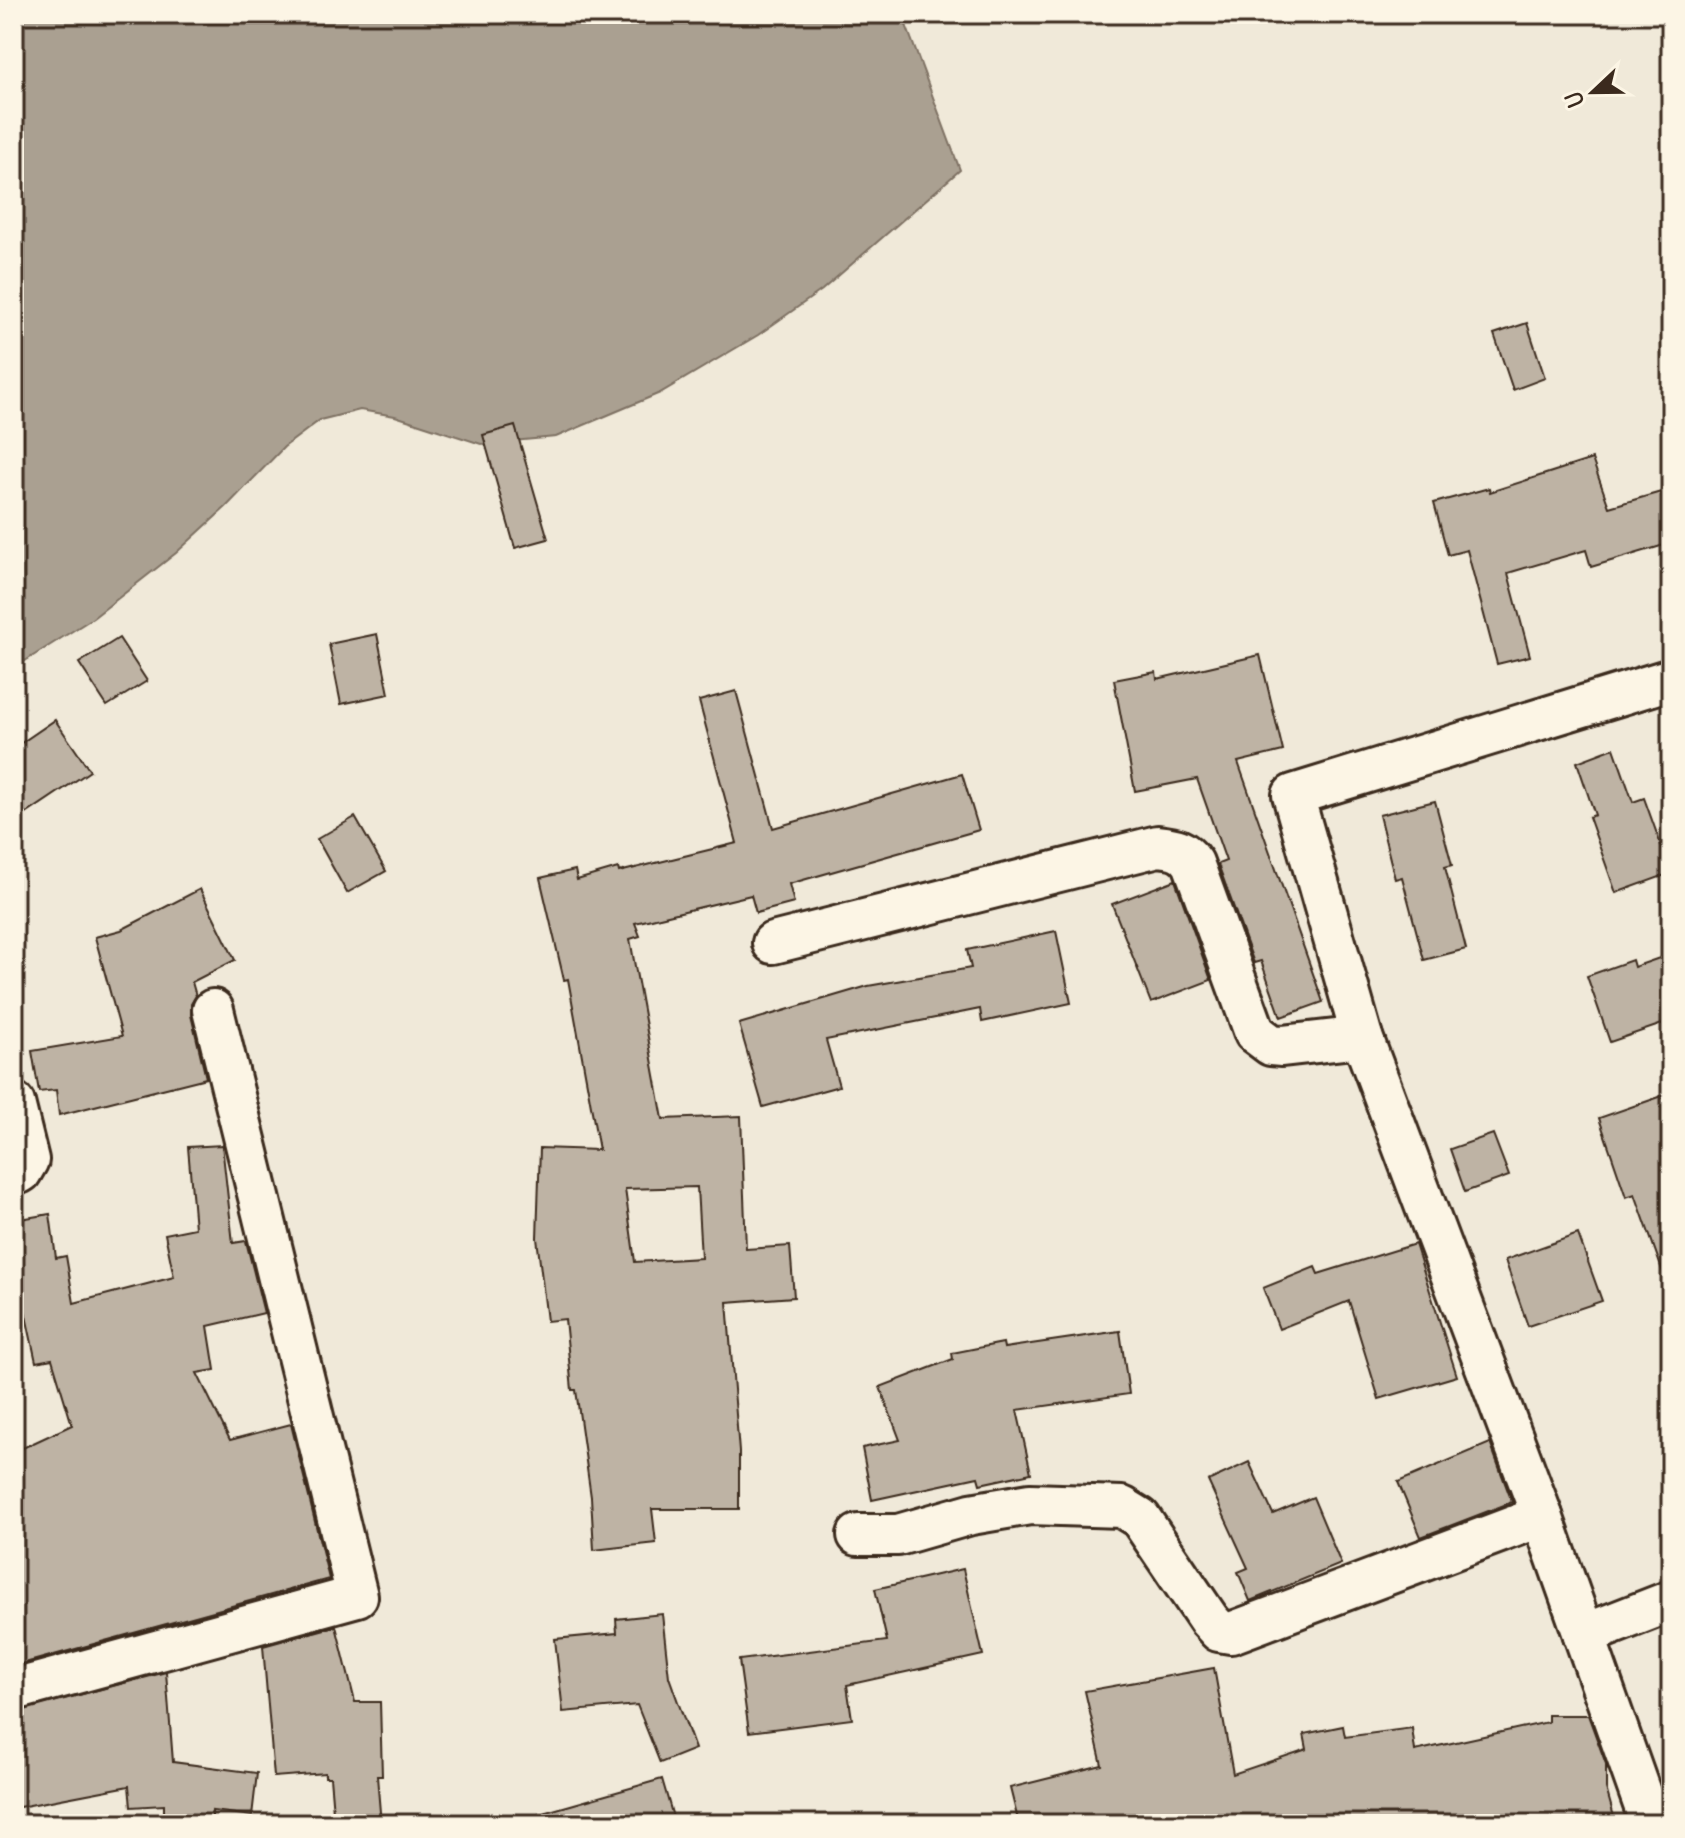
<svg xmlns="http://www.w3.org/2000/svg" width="1685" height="1838" viewBox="0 0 1685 1838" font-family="Delius,sans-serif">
	<rect width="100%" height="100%" fill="#f0e9d9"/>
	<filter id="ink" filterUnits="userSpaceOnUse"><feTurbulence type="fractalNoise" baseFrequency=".0125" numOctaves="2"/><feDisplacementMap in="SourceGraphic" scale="16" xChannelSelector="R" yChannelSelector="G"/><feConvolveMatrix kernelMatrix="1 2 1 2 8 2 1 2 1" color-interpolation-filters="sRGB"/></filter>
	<g filter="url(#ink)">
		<path fill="#aaa091" stroke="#7e7163" stroke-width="2" d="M 14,14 L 902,14 L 960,170 L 822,290 L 758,335 L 660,393 L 556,437 L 481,444 L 395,416 L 360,410 L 320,420 L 284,447 L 226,507 L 176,553 L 93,618 L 14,668 Z"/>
		<g fill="#beb3a4" stroke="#3b2a1e" stroke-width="2" fill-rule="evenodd">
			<path d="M 1527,323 L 1545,378 L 1513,390 L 1494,334 Z"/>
			<path d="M 515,426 L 548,539 L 515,548 L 483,435 Z"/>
			<path d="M 1592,459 L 1609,507 L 1661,492 L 1671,528 L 1671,543 L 1591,567 L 1586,550 L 1508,573 L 1530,656 L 1497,664 L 1467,550 L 1448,555 L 1434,503 L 1489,488 L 1490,492 Z"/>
			<path d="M 377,634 L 389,694 L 341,704 L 329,644 Z"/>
			<path d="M 119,638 L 147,681 L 107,706 L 79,663 Z"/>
			<path d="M 1260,655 L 1283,751 L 1238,762 L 1323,1002 L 1281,1017 L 1261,961 L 1254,963 L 1218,864 L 1226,861 L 1197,779 L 1135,791 L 1114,680 L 1156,672 L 1157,679 Z"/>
			<path d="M 736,691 L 773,828 L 962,774 L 979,830 L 789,884 L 794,903 L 756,913 L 751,895 L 635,923 L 640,936 L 630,939 L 663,1119 L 741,1116 L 746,1249 L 790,1246 L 794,1297 L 727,1302 L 739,1452 L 739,1509 L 652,1509 L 656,1543 L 594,1550 L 591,1497 L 576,1390 L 572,1390 L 565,1319 L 547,1321 L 537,1238 L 540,1148 L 599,1150 L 568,979 L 564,980 L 540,878 L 575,870 L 577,880 L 618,868 L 619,872 L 737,843 L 699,701 ZM 697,1187 L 701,1258 L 635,1262 L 625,1189 Z"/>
			<path d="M 55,720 L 90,771 L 14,822 L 14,748 Z"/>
			<path d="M 1614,748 L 1633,802 L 1644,798 L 1671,873 L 1616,893 L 1589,817 L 1595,815 L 1577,762 Z"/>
			<path d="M 1435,801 L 1452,865 L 1445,867 L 1466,949 L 1424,960 L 1402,877 L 1395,879 L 1379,815 Z"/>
			<path d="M 355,817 L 386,871 L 347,893 L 317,839 Z"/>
			<path d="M 1175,880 L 1211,980 L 1151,1003 L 1112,904 Z"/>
			<path d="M 200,889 L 235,960 L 192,982 L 196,996 L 191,1004 L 191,1015 L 206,1078 L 59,1115 L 56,1090 L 39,1092 L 32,1051 L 122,1036 L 95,937 L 121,930 Z"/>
			<path d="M 1056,931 L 1071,1003 L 982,1022 L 980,1009 L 826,1040 L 839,1086 L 763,1107 L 739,1024 L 868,986 L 971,968 L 967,950 Z"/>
			<path d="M 1671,954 L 1671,1021 L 1610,1042 L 1587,976 L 1632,960 L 1634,967 Z"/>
			<path d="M 1671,1093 L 1671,1280 L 1666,1281 L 1635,1194 L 1626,1197 L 1599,1118 Z"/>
			<path d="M 1493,1134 L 1509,1176 L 1465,1192 L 1450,1149 Z"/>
			<path d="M 222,1145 L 233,1243 L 246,1241 L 264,1313 L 208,1326 L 215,1370 L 197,1373 L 230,1440 L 291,1424 L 329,1579 L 14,1666 L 14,1452 L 72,1425 L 52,1359 L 36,1362 L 22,1297 L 14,1298 L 14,1220 L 50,1214 L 56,1258 L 66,1256 L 74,1303 L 174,1277 L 165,1234 L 195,1228 L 188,1147 Z"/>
			<path d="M 1578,1234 L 1602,1301 L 1528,1326 L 1505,1260 Z"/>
			<path d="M 1415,1244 L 1457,1376 L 1379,1399 L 1349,1301 L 1279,1329 L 1263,1288 L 1315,1267 L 1318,1274 Z"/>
			<path d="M 1120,1331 L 1129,1394 L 1017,1410 L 1031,1473 L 980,1484 L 978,1477 L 872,1500 L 862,1448 L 900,1440 L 880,1387 L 953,1359 L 952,1353 L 1003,1343 L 1004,1348 Z"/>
			<path d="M 1490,1443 L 1512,1502 L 1421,1537 L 1398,1482 Z"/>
			<path d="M 1249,1462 L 1273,1514 L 1313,1497 L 1341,1564 L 1250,1601 L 1238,1572 L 1248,1568 L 1208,1481 Z"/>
			<path d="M 963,1569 L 983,1655 L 847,1685 L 852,1719 L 749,1732 L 739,1660 L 887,1641 L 875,1589 Z"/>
			<path d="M 662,1614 L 669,1677 L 695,1749 L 660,1763 L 637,1705 L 563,1712 L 555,1639 L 617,1633 L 616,1619 Z"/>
			<path d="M 336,1626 L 355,1702 L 380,1702 L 382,1776 L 377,1776 L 381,1824 L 334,1824 L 330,1777 L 325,1777 L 325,1773 L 274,1777 L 263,1646 Z"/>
			<path d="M 1214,1668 L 1233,1774 L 1307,1749 L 1304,1734 L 1343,1726 L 1345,1737 L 1412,1728 L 1415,1751 L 1548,1722 L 1548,1715 L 1588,1715 L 1606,1764 L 1606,1788 L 1616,1824 L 1019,1824 L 1010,1788 L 1102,1765 L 1085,1691 Z"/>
			<path d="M 166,1672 L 173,1762 L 257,1773 L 252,1816 L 212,1811 L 212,1824 L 164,1824 L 164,1805 L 131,1807 L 129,1786 L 14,1808 L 14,1712 Z"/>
			<path d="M 662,1779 L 675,1824 L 540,1824 L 539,1814 Z"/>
		</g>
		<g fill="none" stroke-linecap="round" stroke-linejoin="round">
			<g stroke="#3b2a1e" stroke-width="46">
				<g id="minor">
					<path d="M 773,943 L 1158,846 C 1175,848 1183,849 1193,863 L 1255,1033 L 1271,1045 L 1282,1046 L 1362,1037"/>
					<path d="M 14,1103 L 28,1160 L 21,1172 L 14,1175"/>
					<path d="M 858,1535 L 898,1535 L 971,1514 L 1030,1504 L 1122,1507 L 1140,1518 L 1209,1620 L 1219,1631 L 1231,1633 L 1542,1516"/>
					<path d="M 1584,1635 L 1671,1601"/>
					<path d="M 14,1690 L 357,1596 L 213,1010"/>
					<path d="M 1651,1824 L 1542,1516 L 1362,1037 L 1293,795 L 1671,679"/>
				</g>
			</g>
			<use href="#minor" stroke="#fcf5e5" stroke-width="40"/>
		</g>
	</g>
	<rect width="1685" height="1838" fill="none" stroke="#fcf5e5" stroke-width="48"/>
	<rect x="24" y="24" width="1637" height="1790" fill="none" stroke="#3b2a1e" stroke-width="3" filter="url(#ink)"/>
	<g transform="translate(1593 92) rotate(248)" stroke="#fcf5e5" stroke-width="6" paint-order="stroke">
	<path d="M0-6L14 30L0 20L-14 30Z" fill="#3b2a1e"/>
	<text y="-12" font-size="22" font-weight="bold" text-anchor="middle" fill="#3b2a1e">U</text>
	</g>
</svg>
